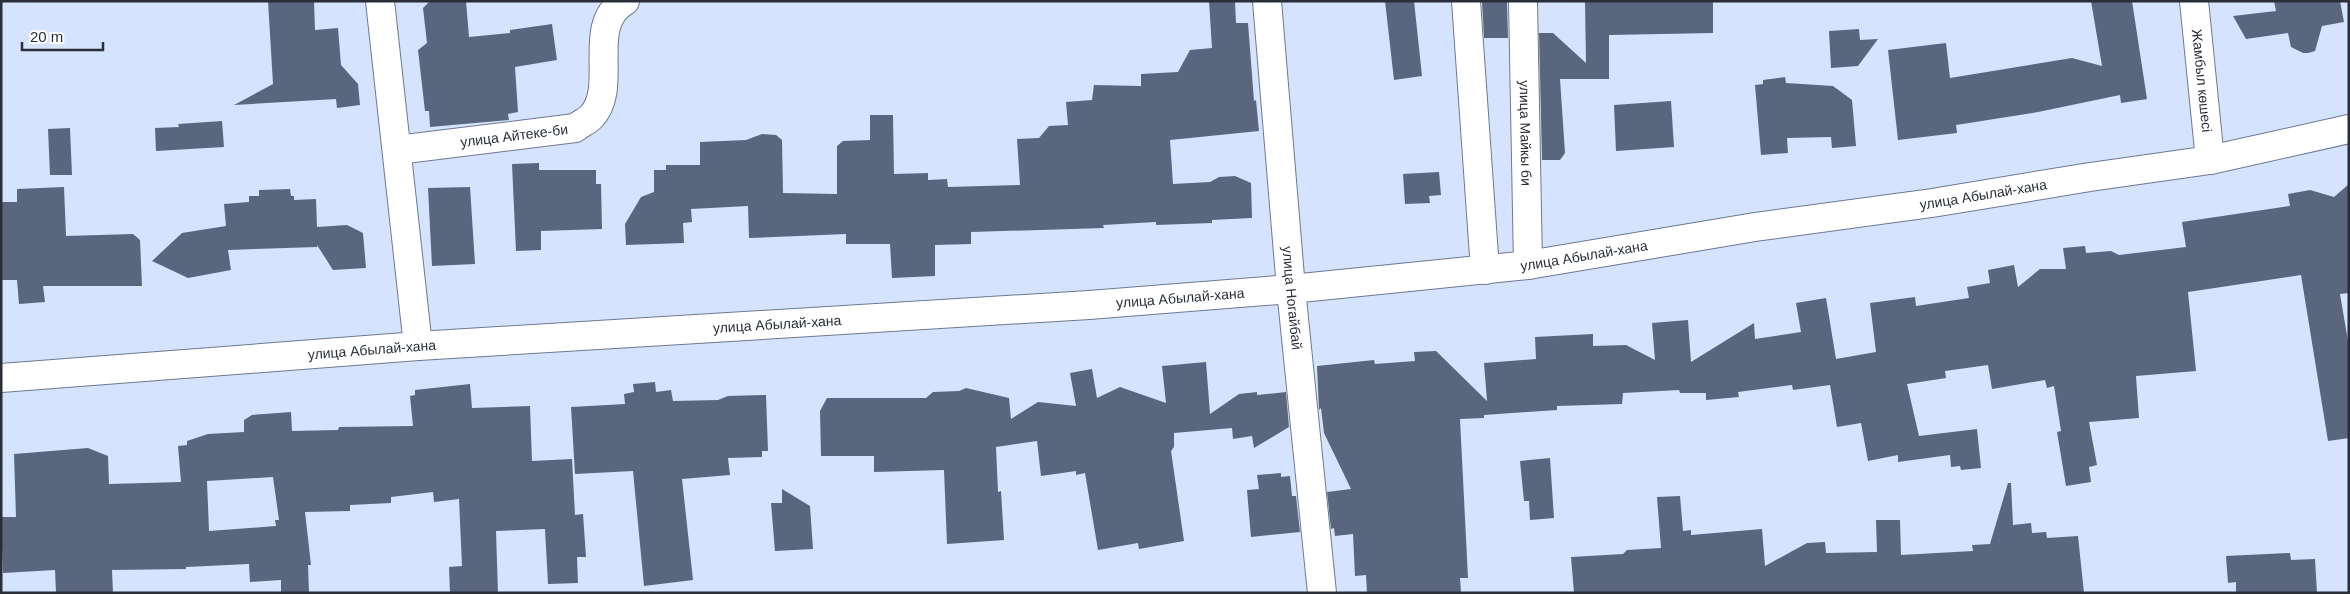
<svg xmlns="http://www.w3.org/2000/svg" width="2350" height="594" viewBox="0 0 2350 594" font-family="Helvetica,sans-serif">
	<rect width="100%" height="100%" fill="#d5e3ff"/>
	<g fill="#5a667e" fill-rule="evenodd">
		<path d="M 268,1 L 314,1 L 315,30 L 338,28 L 341,65 L 358,84 L 360,105 L 337,108 L 336,99 L 234,105 L 273,84 Z"/>
		<path d="M 430,1 L 466,1 L 469,37 L 510,33 L 510,30 L 552,24 L 557,60 L 515,67 L 518,112 L 508,114 L 509,120 L 430,127 L 429,111 L 425,111 L 418,50 L 427,43 L 423,8 Z"/>
		<path d="M 1209,1 L 1235,1 L 1236,23 L 1248,23 L 1254,101 L 1256,100 L 1259,131 L 1170,140 L 1173,184 L 1210,182 L 1219,177 L 1235,176 L 1251,183 L 1252,218 L 1212,220 L 1212,223 L 1156,225 L 1156,222 L 1103,225 L 1104,228 L 971,232 L 971,244 L 935,245 L 935,276 L 892,278 L 890,244 L 846,244 L 846,234 L 749,238 L 748,206 L 691,209 L 692,222 L 683,223 L 684,243 L 626,245 L 625,224 L 641,197 L 654,192 L 654,170 L 666,170 L 666,165 L 700,165 L 700,142 L 746,140 L 762,134 L 776,135 L 782,140 L 783,193 L 837,194 L 837,146 L 843,141 L 870,140 L 870,115 L 893,115 L 894,174 L 928,173 L 928,180 L 947,179 L 948,187 L 1020,185 L 1017,139 L 1039,138 L 1049,126 L 1068,125 L 1066,102 L 1092,100 L 1094,85 L 1141,86 L 1141,74 L 1178,72 L 1190,50 L 1212,48 Z"/>
		<path d="M 1385,1 L 1414,1 L 1422,76 L 1394,80 Z"/>
		<path d="M 1482,1 L 1507,1 L 1508,38 L 1484,38 Z"/>
		<path d="M 1585,1 L 1713,1 L 1713,33 L 1609,35 L 1609,79 L 1560,79 L 1565,153 L 1560,160 L 1542,160 L 1539,33 L 1553,33 L 1586,63 Z"/>
		<path d="M 2091,1 L 2132,1 L 2147,99 L 2121,103 L 2120,95 L 2038,112 L 1956,125 L 1957,133 L 1898,140 L 1888,50 L 1946,43 L 1950,78 L 2072,58 L 2102,66 Z"/>
		<path d="M 2274,1 L 2340,1 L 2344,22 L 2322,26 L 2315,51 L 2308,53 L 2303,53 L 2291,47 L 2288,33 L 2246,39 L 2233,16 L 2276,11 Z"/>
		<path d="M 1859,29 L 1860,40 L 1878,39 L 1858,66 L 1831,68 L 1829,31 Z"/>
		<path d="M 1785,77 L 1786,83 L 1833,86 L 1852,100 L 1856,146 L 1832,148 L 1831,137 L 1787,138 L 1788,153 L 1761,155 L 1755,85 L 1763,84 L 1763,80 Z"/>
		<path d="M 1671,101 L 1674,147 L 1616,151 L 1614,105 Z"/>
		<path d="M 222,121 L 224,147 L 156,151 L 155,128 L 179,127 L 178,124 Z"/>
		<path d="M 70,128 L 72,175 L 50,175 L 48,129 Z"/>
		<path d="M 539,163 L 539,170 L 596,170 L 596,184 L 601,184 L 602,229 L 541,231 L 541,250 L 516,251 L 512,164 Z"/>
		<path d="M 1439,172 L 1441,195 L 1429,196 L 1430,203 L 1405,204 L 1403,174 Z"/>
		<path d="M 2349,184 L 2349,293 L 2340,294 L 2349,347 L 2349,438 L 2328,441 L 2301,275 L 2188,292 L 2196,371 L 2136,376 L 2139,418 L 2089,422 L 2097,465 L 2089,467 L 2091,482 L 2066,486 L 2057,432 L 2061,431 L 2054,386 L 2047,388 L 2045,380 L 1992,389 L 1988,365 L 1945,371 L 1946,378 L 1907,384 L 1919,436 L 1977,429 L 1981,468 L 1961,470 L 1960,466 L 1951,467 L 1950,455 L 1898,462 L 1898,455 L 1868,461 L 1861,423 L 1837,427 L 1830,385 L 1793,390 L 1792,385 L 1738,392 L 1739,397 L 1706,400 L 1706,393 L 1680,393 L 1679,390 L 1623,393 L 1622,404 L 1557,406 L 1557,410 L 1484,415 L 1484,418 L 1460,419 L 1468,578 L 1460,578 L 1461,593 L 1367,593 L 1366,575 L 1355,576 L 1353,534 L 1335,536 L 1334,528 L 1331,529 L 1327,492 L 1351,489 L 1324,433 L 1321,408 L 1319,410 L 1317,366 L 1374,360 L 1375,364 L 1415,361 L 1414,352 L 1436,351 L 1487,401 L 1484,363 L 1536,359 L 1535,337 L 1593,334 L 1593,346 L 1626,345 L 1655,360 L 1652,323 L 1688,320 L 1691,362 L 1754,323 L 1755,339 L 1801,332 L 1796,303 L 1826,298 L 1836,359 L 1876,352 L 1870,303 L 1915,297 L 1916,306 L 1969,298 L 1967,287 L 1990,283 L 1988,270 L 2014,265 L 2018,287 L 2040,269 L 2066,269 L 2063,248 L 2085,246 L 2086,253 L 2111,251 L 2119,255 L 2186,247 L 2182,222 L 2290,206 L 2288,194 L 2310,190 L 2334,197 Z"/>
		<path d="M 64,187 L 66,236 L 133,234 L 140,240 L 142,286 L 43,286 L 45,302 L 19,304 L 17,280 L 1,280 L 1,202 L 17,202 L 17,189 Z"/>
		<path d="M 470,187 L 475,264 L 432,266 L 428,188 Z"/>
		<path d="M 290,189 L 291,196 L 294,196 L 294,200 L 316,199 L 317,227 L 347,225 L 363,233 L 366,268 L 333,270 L 317,245 L 317,247 L 228,250 L 231,270 L 188,278 L 152,261 L 182,233 L 226,226 L 224,204 L 249,202 L 249,196 L 259,196 L 259,190 Z"/>
		<path d="M 1206,362 L 1210,414 L 1239,394 L 1257,392 L 1257,395 L 1286,392 L 1289,427 L 1254,448 L 1252,436 L 1233,439 L 1232,428 L 1174,433 L 1174,447 L 1171,451 L 1184,541 L 1139,549 L 1138,543 L 1098,550 L 1085,473 L 1076,475 L 1076,471 L 1041,476 L 1037,441 L 996,447 L 998,492 L 1001,491 L 1004,540 L 947,544 L 944,470 L 874,472 L 874,456 L 821,456 L 820,411 L 827,398 L 926,398 L 933,392 L 959,391 L 966,388 L 1009,398 L 1011,419 L 1038,402 L 1076,406 L 1070,373 L 1092,369 L 1097,398 L 1120,387 L 1166,403 L 1162,366 Z"/>
		<path d="M 655,382 L 656,392 L 671,390 L 673,401 L 718,400 L 728,396 L 766,395 L 768,451 L 762,451 L 762,457 L 728,458 L 730,475 L 682,479 L 693,580 L 644,586 L 633,471 L 575,474 L 571,407 L 625,404 L 624,394 L 634,392 L 633,384 Z"/>
		<path d="M 470,384 L 472,408 L 530,406 L 532,461 L 572,459 L 575,515 L 583,514 L 586,557 L 577,557 L 578,583 L 548,584 L 545,529 L 496,531 L 498,593 L 450,593 L 449,567 L 462,566 L 459,499 L 434,502 L 433,492 L 391,497 L 391,503 L 350,505 L 350,511 L 305,512 L 311,565 L 308,565 L 309,593 L 281,593 L 281,580 L 250,582 L 249,564 L 186,567 L 186,569 L 112,570 L 113,593 L 56,593 L 55,570 L 3,573 L 1,517 L 16,517 L 14,454 L 88,448 L 108,456 L 109,484 L 181,482 L 178,446 L 187,445 L 187,441 L 208,434 L 244,432 L 244,420 L 252,415 L 291,412 L 292,431 L 338,430 L 339,427 L 413,426 L 410,396 L 415,395 L 415,390 ZM 273,477 L 279,520 L 275,520 L 276,526 L 209,531 L 207,481 Z"/>
		<path d="M 1550,458 L 1554,518 L 1530,520 L 1529,501 L 1524,501 L 1520,461 Z"/>
		<path d="M 1281,473 L 1281,477 L 1290,476 L 1292,496 L 1296,496 L 1300,532 L 1251,537 L 1247,490 L 1259,489 L 1257,475 Z"/>
		<path d="M 2008,483 L 2011,483 L 2013,525 L 2031,523 L 2032,533 L 2046,532 L 2047,538 L 2078,536 L 2084,593 L 1574,593 L 1571,557 L 1623,554 L 1627,550 L 1661,548 L 1657,497 L 1680,496 L 1683,531 L 1691,530 L 1691,535 L 1762,529 L 1765,566 L 1807,543 L 1825,542 L 1826,553 L 1877,552 L 1876,520 L 1900,520 L 1901,555 L 1973,551 L 1972,545 L 1990,544 Z"/>
		<path d="M 782,489 L 810,506 L 813,549 L 775,551 L 771,503 L 782,503 Z"/>
		<path d="M 2290,553 L 2291,560 L 2315,559 L 2317,593 L 2236,593 L 2236,582 L 2228,583 L 2226,556 Z"/>
	</g>
	<g fill="none" stroke-linecap="round" stroke-linejoin="round">
		<g stroke="#6d7992" stroke-width="30">
			<g id="minor">
				<path d="M 380,1 L 418,346"/>
				<path id="s1" d="M 1267,1 L 1291,289 L 1322,593"/>
				<path d="M 1466,1 L 1485,270"/>
				<path id="s2" d="M 1523,1 L 1528,265"/>
				<path id="s3" d="M 2194,1 L 2210,160"/>
				<path id="s4" d="M 397,150 L 575,128 C 580,124 587,121 591,117 C 620,87 584,25 625,1"/>
				<path id="s5" d="M 1,378 L 418,346 L 1089,305 L 1291,289 L 1528,265 L 1755,227 L 1932,203 L 2090,177 L 2210,160 L 2349,129"/>
			</g>
		</g>
		<use href="#minor" stroke="#fff" stroke-width="28"/>
	</g>
	<g text-anchor="middle" dominant-baseline="central" stroke-width="5" stroke-linejoin="round" paint-order="stroke">
		<g font-size="14" fill="#292e39" stroke="#fff">
			<text stroke="none"><textPath href="#s3" startOffset="80">Жамбыл көшесі</textPath></text>
			<text stroke="none"><textPath href="#s2" startOffset="132">улица Майкы би</textPath></text>
			<text stroke="none"><textPath href="#s4" startOffset="118">улица Айтеке-би</textPath></text>
			<text stroke="none"><textPath href="#s5" startOffset="1992">улица Абылай-хана</textPath></text>
			<text stroke="none"><textPath href="#s5" startOffset="1588">улица Абылай-хана</textPath></text>
			<text stroke="none"><textPath href="#s1" startOffset="298">улица Ногайбай</textPath></text>
			<text stroke="none"><textPath href="#s5" startOffset="1182">улица Абылай-хана</textPath></text>
			<text stroke="none"><textPath href="#s5" startOffset="778">улица Абылай-хана</textPath></text>
			<text stroke="none"><textPath href="#s5" startOffset="372">улица Абылай-хана</textPath></text>
		</g>
	</g>
	<rect width="2350" height="594" fill="none" stroke="#292e39" stroke-width="5"/>
	<path d="M22 42v8h81v-8" fill="none" stroke="#292e39" stroke-width="2.5"/>
	<text x="30" y="42" font-size="15" fill="#292e39" stroke="#ffffff" stroke-width="4" paint-order="stroke">20 m</text>
</svg>
